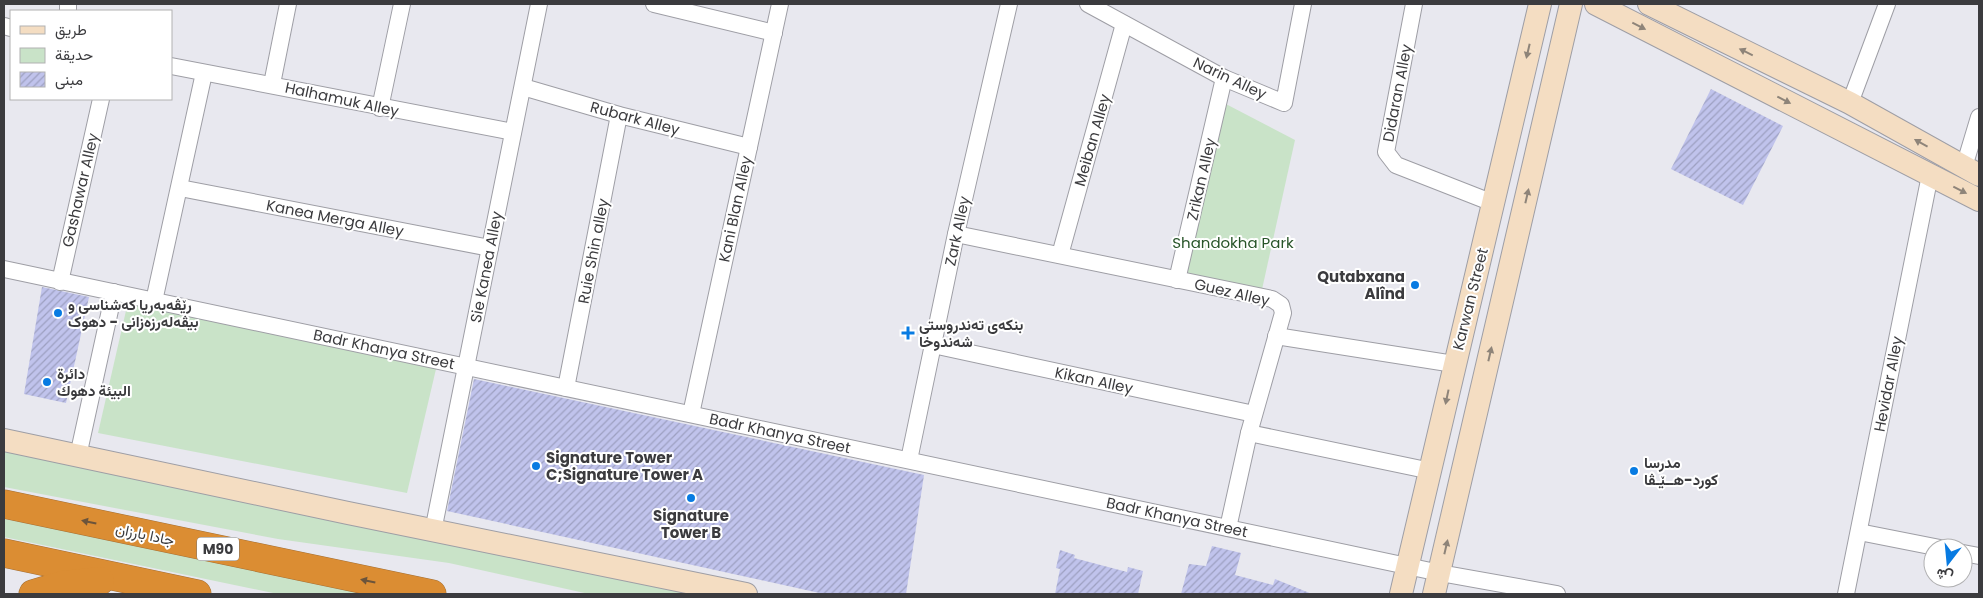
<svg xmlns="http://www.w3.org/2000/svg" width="1983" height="598" viewBox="0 0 1983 598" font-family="Poppins,Vazirmatn,sans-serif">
	<defs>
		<pattern id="building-hatch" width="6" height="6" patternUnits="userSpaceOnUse" patternTransform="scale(1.25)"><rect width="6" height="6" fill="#c0c3ec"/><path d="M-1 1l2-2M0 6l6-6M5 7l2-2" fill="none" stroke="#9da0c1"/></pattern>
	</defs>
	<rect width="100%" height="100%" fill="#e8e8ef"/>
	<g fill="#c9e3c8">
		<path d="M 1224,103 L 1295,140 L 1261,294 L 1186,275 Z"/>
		<path d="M 128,302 L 436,369 L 407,493 L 98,433 Z"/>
		<path d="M 4,447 L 712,594 L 589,594 L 449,563 L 278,539 L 4,487 Z"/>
		<path d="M 4,519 L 144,544 L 386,594 L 278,594 L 4,537 Z"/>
	</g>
	<g fill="url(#building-hatch)">
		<path d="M 1711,89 L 1783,126 L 1743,205 L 1671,169 Z"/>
		<path d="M 42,287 L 89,297 L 66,403 L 24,394 Z"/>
		<path d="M 474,379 L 924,475 L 906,594 L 824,594 L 447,511 Z"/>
		<path d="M 1212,546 L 1241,553 L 1235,575 L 1273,585 L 1275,579 L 1312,594 L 1181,594 L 1189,564 L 1206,566 Z"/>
		<path d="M 1060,550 L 1075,555 L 1074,558 L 1127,572 L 1128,567 L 1143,571 L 1138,594 L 1055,594 L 1060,569 L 1056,568 Z"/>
	</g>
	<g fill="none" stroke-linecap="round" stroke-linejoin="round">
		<g stroke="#9e9ea5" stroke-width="18">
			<g id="street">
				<path d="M 654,4 L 774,33"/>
				<path d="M 1088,4 L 1224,78 L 1284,103 L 1303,4"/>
				<path d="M 1414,4 L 1386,152 L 1396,165 L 1493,203"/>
				<path d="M 68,11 L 68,4"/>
				<path d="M 4,26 L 11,28"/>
				<path d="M 171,66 L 513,132"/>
				<path d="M 272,84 L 288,4"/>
				<path d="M 523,87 L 619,115 L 749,147"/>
				<path d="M 1850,103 L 1887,4"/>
				<path d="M 380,108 L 402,4"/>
				<path d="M 1964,167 L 1979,117"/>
				<path d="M 180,188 L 490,248"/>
				<path d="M 956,234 L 1272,299 L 1281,305 L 1283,313 L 1249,433 L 1228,528"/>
				<path d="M 1060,255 L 1124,24"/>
				<path d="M 4,269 L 1440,573 L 1557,594"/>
				<path d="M 1177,280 L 1224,78"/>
				<path d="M 60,282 L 101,99"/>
				<path d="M 154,301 L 204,73"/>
				<path d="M 1276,336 L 1454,364"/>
				<path d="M 933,345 L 1254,414"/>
				<path d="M 566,388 L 619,115"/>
				<path d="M 691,414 L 780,4"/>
				<path d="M 1249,433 L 1431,471"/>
				<path d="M 78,456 L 114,292"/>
				<path d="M 909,460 L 956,234 L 1009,4"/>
				<path d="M 433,531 L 539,4"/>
				<path d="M 1859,532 L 1940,548"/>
				<path d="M 1963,553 L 1979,556"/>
				<path d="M 1846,594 L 1930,175"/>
			</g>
		</g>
		<g stroke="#9e9ea5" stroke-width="24">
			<g id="secondary">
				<path d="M 1596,4 L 1979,200"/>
				<path d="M 1649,4 L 1850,103 L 1979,175"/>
				<path d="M 4,440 L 348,513 L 746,594"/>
				<path d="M 1401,594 L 1540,4"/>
				<path d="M 1434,594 L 1571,4"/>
			</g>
		</g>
		<g stroke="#a37037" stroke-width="29">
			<g id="highway">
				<path d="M 4,504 L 432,594"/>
				<path d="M 4,553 L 197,594"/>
				<path d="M 33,594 L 63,585 L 100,581"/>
			</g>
		</g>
		<use href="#street" stroke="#fff" stroke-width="16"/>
		<use href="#secondary" stroke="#f4ddc2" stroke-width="22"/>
		<use href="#highway" stroke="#db8d33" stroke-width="28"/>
	</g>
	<defs><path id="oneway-solid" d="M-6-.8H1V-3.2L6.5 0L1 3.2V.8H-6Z" transform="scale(1.25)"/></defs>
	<g fill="#8e8479">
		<use href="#oneway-solid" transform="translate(1639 26) rotate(27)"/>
		<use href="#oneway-solid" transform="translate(1528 51) rotate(103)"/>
		<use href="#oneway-solid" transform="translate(1746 52) rotate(-154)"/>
		<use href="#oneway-solid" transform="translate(1784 100) rotate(27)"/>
		<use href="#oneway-solid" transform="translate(1921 143) rotate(-151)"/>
		<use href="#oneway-solid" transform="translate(1960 190) rotate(27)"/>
		<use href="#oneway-solid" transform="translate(1527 196) rotate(-77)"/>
		<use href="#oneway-solid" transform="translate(1490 354) rotate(-77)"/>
		<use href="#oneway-solid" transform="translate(1447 397) rotate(102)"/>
		<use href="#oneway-solid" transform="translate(1446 547) rotate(-77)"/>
	</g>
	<g fill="#6b543b">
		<use href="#oneway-solid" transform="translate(89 522) rotate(-168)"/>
		<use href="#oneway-solid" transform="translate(368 581) rotate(-168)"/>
	</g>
	<g fill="#087be2" stroke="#fff" stroke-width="2">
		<circle cx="1415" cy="285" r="5"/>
		<circle cx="58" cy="313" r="5"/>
		<path d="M905.5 325.5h5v5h5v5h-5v5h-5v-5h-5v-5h5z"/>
		<circle cx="47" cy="382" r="5"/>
		<circle cx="536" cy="466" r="5"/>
		<circle cx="1634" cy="471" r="5"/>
		<circle cx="691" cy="498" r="5"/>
	</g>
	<g text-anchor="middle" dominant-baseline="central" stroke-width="4" stroke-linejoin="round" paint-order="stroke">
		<rect fill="#fff" stroke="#767678" stroke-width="1" x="197" y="537.5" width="42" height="23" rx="4"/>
		<g font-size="14" font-weight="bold" fill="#3b3b3e">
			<text x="218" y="549">M90</text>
		</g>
		<g font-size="15" fill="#3b3b3e" stroke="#fff">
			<text transform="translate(1230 78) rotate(25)">Narin Alley</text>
			<text transform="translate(1397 93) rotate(-79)">Didaran Alley</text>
			<text transform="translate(342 99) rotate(12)">Halhamuk Alley</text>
			<text transform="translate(635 118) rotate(15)">Rubark Alley</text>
			<text transform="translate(1092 140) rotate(-74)">Meiban Alley</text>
			<text transform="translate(1201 179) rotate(-77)">Zrikan Alley</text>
			<text transform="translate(80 190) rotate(-77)">Gashawar Alley</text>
			<text transform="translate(735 209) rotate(-78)">Kani Blan Alley</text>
			<text transform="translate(335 218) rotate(11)">Kanea Merga Alley</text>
			<text transform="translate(957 231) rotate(-78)">Zark Alley</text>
			<text transform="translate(593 251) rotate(-79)">Ruie Shin alley</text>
			<text transform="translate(486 267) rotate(-79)">Sie Kanea Alley</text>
			<text transform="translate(1232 292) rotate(13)">Guez Alley</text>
			<text transform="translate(1470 299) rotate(-76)">Karwan Street</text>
			<text transform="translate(384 349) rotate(12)">Badr Khanya Street</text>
			<text transform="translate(1094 380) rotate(12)">Kikan Alley</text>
			<text transform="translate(1888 384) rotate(-79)">Hevidar Alley</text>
			<text transform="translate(780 433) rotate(12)">Badr Khanya Street</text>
			<text transform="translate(1177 517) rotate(12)">Badr Khanya Street</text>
			<text transform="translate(145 534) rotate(12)">جادا بارزان</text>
		</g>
		<g font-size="15" fill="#275428" stroke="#fff">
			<text x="1233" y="242">Shandokha Park</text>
		</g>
		<g font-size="15" font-weight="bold" fill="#3b3b3e" stroke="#fff" text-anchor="start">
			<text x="1405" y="276" text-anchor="end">Qutabxana<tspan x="1405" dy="17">Alînd</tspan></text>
			<text x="68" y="304">رێڤەبەریا کەشناسی و<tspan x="68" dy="17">بیڤەلەرزەزانی - دهوک</tspan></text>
			<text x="919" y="324">بنکەی تەندروستی<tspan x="919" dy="17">شەندوخا</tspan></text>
			<text x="57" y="373">دائرة<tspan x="57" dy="17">البيئة دهوك</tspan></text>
			<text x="546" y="457">Signature Tower<tspan x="546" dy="17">C;Signature Tower A</tspan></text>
			<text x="1644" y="462">مدرسا<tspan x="1644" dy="17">كورد-هــێـڤا</tspan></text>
			<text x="691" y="515" text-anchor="middle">Signature<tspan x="691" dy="17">Tower B</tspan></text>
		</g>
	</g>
	<rect width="1983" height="598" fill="none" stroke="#3b3b3e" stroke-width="10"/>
	<rect x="10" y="10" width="162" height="90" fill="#ffffff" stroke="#b1b1b2"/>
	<rect x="20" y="26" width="25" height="8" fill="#f4ddc2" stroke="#b1b1b2"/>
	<text x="55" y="35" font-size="15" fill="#3b3b3e">طريق</text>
	<rect x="20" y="48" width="25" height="15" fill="#c9e3c8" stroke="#b1b1b2"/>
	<text x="55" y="60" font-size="15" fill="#3b3b3e">حديقة</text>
	<rect x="20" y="72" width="25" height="15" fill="url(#building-hatch)" stroke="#b1b1b2"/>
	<text x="55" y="85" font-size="15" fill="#3b3b3e">مبنى</text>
	<g transform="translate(1948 563) rotate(196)"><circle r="24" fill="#ffffff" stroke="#b1b1b2"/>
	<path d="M0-4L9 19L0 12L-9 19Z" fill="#087be2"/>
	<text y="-8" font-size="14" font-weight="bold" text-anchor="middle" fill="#3b3b3e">ش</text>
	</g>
</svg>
